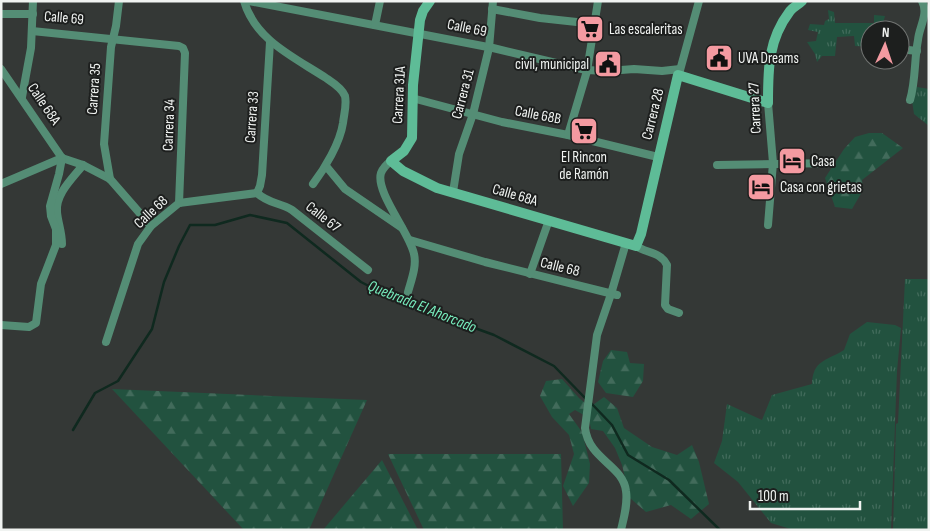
<svg xmlns="http://www.w3.org/2000/svg" width="930" height="531" viewBox="0 0 930 531" font-family="'Sofia Sans Condensed',sans-serif">
	<defs>
		<pattern id="grass-tufts" width="24" height="20" patternUnits="userSpaceOnUse" patternTransform="scale(1.25)"><rect width="24" height="20" fill="#22523f"/><path d="M3 7l-1-3M5 7V3M7 7l1-3M15 17l-1-3M17 17v-4M19 17l1-3" fill="none" stroke="#426b5b"/></pattern>
		<pattern id="forest-firs" width="22" height="20" patternUnits="userSpaceOnUse" patternTransform="scale(1.25)"><rect width="22" height="20" fill="#22523f"/><path d="M5 1l3.5 6h-7zM16 11l3.5 6h-7z" fill="#426b5b"/></pattern>
	</defs>
	<rect width="100%" height="100%" fill="#343836"/>
	<g fill="url(#grass-tufts)">
		<path d="M 828,10 L 834,12 L 835,23 L 874,23 L 874,15 L 885,16 L 881,30 L 870,30 L 870,47 L 855,46 L 854,36 L 837,37 L 835,56 L 822,56 L 817,62 L 815,54 L 807,42 L 816,41 L 818,32 L 808,30 L 810,24 L 824,25 L 825,21 L 829,19 Z"/>
		<path d="M 917,87 L 929,89 L 929,126 L 914,114 L 912,101 Z"/>
		<path d="M 905,279 L 929,279 L 929,530 L 893,530 L 896,424 L 898,423 Z"/>
		<path d="M 867,322 L 895,325 L 901,328 L 897,371 L 891,530 L 794,530 L 771,523 L 738,482 L 714,463 L 722,441 L 727,404 L 762,420 L 772,395 L 812,384 C 813,360 826,361 844,350 L 850,334 Z"/>
	</g>
	<g fill="url(#forest-firs)">
		<path d="M 869,133 L 882,133 L 903,148 L 862,180 L 863,190 L 852,209 L 835,207 L 825,178 L 844,149 L 855,137 Z"/>
		<path d="M 611,350 L 627,352 L 630,363 L 644,364 L 643,381 L 633,397 L 606,393 L 598,382 L 603,361 Z"/>
		<path d="M 562,379 L 579,398 L 590,407 L 604,397 L 617,408 L 624,428 L 652,447 L 677,455 L 692,445 L 699,462 L 709,504 L 691,519 L 671,505 L 646,512 L 630,498 L 622,465 L 615,448 L 603,431 L 591,429 L 589,418 L 575,410 L 569,414 L 582,432 L 590,464 L 589,483 L 573,506 L 563,486 L 574,454 L 569,435 L 552,417 L 540,396 L 546,381 Z"/>
		<path d="M 112,389 L 367,400 L 309,530 L 244,530 Z"/>
		<path d="M 388,454 L 561,454 L 563,530 L 424,530 Z"/>
		<path d="M 382,460 L 418,530 L 323,530 Z"/>
	</g>
	<g fill="none" stroke-linecap="round" stroke-linejoin="round">
		<g stroke="#0f291f" stroke-width="2.5">
			<path d="M 591,403 L 612,425 L 628,455 L 669,480 L 720,530"/>
			<path d="M 73,430 L 95,393 L 118,381 L 152,329 L 164,282 L 179,246 L 190,225 L 215,225 L 250,215 L 287,223 L 361,282 L 392,298 L 494,335 L 554,366 L 587,400"/>
		</g>
		<g stroke="#548d75" stroke-width="8">
			<path d="M 244,1 C 255,40 294,57 326,78 C 332,82 342,88 345,96 C 347,105 344,114 343,123 C 340,143 325,168 313,184"/>
			<path d="M 249,1 L 493,48 L 586,70 L 608,71 L 634,69 L 662,71 L 680,69"/>
			<path d="M 492,9 L 540,18 L 595,24"/>
			<path d="M 1,14 L 33,14"/>
			<path d="M 375,25 L 380,1"/>
			<path d="M 32,31 L 179,46 L 183,48 L 185,53 L 179,203"/>
			<path d="M 900,49 L 917,51"/>
			<path d="M 1,69 L 62,158"/>
			<path d="M 679,74 L 699,1"/>
			<path d="M 22,97 L 31,48 L 33,1"/>
			<path d="M 412,98 L 502,122 L 568,135 L 658,157"/>
			<path d="M 910,100 C 916,80 914,60 918,40 C 919,27 929,14 922,1"/>
			<path d="M 768,103 L 773,163 L 768,225"/>
			<path d="M 568,135 L 587,71 L 598,1"/>
			<path d="M 62,158 L 83,165 L 110,179 L 151,226"/>
			<path d="M 391,161 C 387,164 383,168 381,173 C 375,192 410,233 414,254 C 417,266 411,281 408,292"/>
			<path d="M 717,165 L 832,163"/>
			<path d="M 326,166 L 345,189 L 402,228"/>
			<path d="M 110,179 L 104,144 L 111,47 L 116,26 L 119,1"/>
			<path d="M 1,184 L 62,158"/>
			<path d="M 453,192 L 459,154 L 473,114 L 489,48 L 493,1"/>
			<path d="M 257,193 L 260,186 L 262,175 L 270,42"/>
			<path d="M 257,193 C 269,204 279,202 292,210 L 368,270"/>
			<path d="M 410,240 L 485,262 L 617,295"/>
			<path d="M 62,244 C 62,232 58,223 57,212 C 55,194 73,178 83,165"/>
			<path d="M 636,246 C 646,253 661,252 667,265 L 665,305 L 668,309 L 679,313"/>
			<path d="M 530,274 L 549,220"/>
			<path d="M 1,325 L 29,327 L 36,323 L 41,284 L 56,245 L 56,229 L 51,216 L 50,206 L 59,174 L 62,158"/>
			<path d="M 106,342 L 138,244 L 151,226 L 179,203 L 257,193"/>
			<path d="M 621,530 C 624,517 628,504 626,491 C 623,465 589,460 585,428 L 597,335 L 611,294 L 626,243"/>
		</g>
		<path stroke="#5ebc97" stroke-width="10" d="M 430,1 L 423,11 L 420,20 L 413,85 L 412,138 L 404,151 L 391,161 L 403,171 L 437,188 L 636,246 L 641,234 L 678,75 L 768,103 C 768,68 768,40 790,11 C 793,7 798,5 802,1"/>
	</g>
	<defs>
		<g id="supermarket-square" transform="scale(1.4375)"><rect x="-9" y="-9" width="18" height="18" rx="4" fill="#f49aa1" stroke="#1d1f1e"/><path d="M-6-5.5h2.5l.6 2H6L4.5 2H-2.5L-4.4-4H-6ZM-1.5 3.2a1.3 1.3 0 1 0 .1 0ZM3 3.2a1.3 1.3 0 1 0 .1 0Z" fill="#111"/></g>
		<g id="civic-square" transform="scale(1.4375)"><rect x="-9" y="-9" width="18" height="18" rx="4" fill="#f49aa1" stroke="#1d1f1e"/><path d="M-.6-6.5H3V-4.5H.6V-3L4-1V1h2V6H-6V1h2V-1L-.6-3ZM-1.2 2.5V6h2.4V2.5Z" fill="#111"/></g>
		<g id="hotel-square" transform="scale(1.4375)"><rect x="-9" y="-9" width="18" height="18" rx="4" fill="#f49aa1" stroke="#1d1f1e"/><path d="M-6-4.5h1.5V1H6V5H4.5V3h-9V5H-6ZM-4 0a1.8 1.8 0 1 1 3.6 0ZM.5 0V-2.5h3Q6-2.5 6 0Z" fill="#111"/></g>
	</defs>
	<g fill-rule="evenodd">
		<use href="#supermarket-square" x="590" y="29"/>
		<use href="#civic-square" x="719" y="58"/>
		<use href="#civic-square" x="608" y="64"/>
		<use href="#supermarket-square" x="584" y="131"/>
		<use href="#hotel-square" x="792" y="161"/>
		<use href="#hotel-square" x="761" y="187"/>
	</g>
	<g text-anchor="middle" dominant-baseline="central" stroke-width="4" stroke-linejoin="round" paint-order="stroke">
		<g font-size="15" fill="#f0f3f1" stroke="#1d1f1e">
			<text transform="translate(64 18) rotate(5)">Calle 69</text>
			<text transform="translate(467 28) rotate(11)">Calle 69</text>
			<text transform="translate(94 89) rotate(-86)">Carrera 35</text>
			<text transform="translate(463 94) rotate(-75)">Carrera 31</text>
			<text transform="translate(399 95) rotate(-87)">Carrera 31A</text>
			<text transform="translate(44 104) rotate(56)">Calle 68A</text>
			<text transform="translate(755 108) rotate(-93)">Carrera 27</text>
			<text transform="translate(653 114) rotate(-76)">Carrera 28</text>
			<text transform="translate(538 115) rotate(11)">Calle 68B</text>
			<text transform="translate(252 117) rotate(-86)">Carrera 33</text>
			<text transform="translate(169 125) rotate(-88)">Carrera 34</text>
			<text transform="translate(515 195) rotate(16)">Calle 68A</text>
			<text transform="translate(151 212) rotate(-43)">Calle 68</text>
			<text transform="translate(323 217) rotate(38)">Calle 67</text>
			<text transform="translate(560 267) rotate(14)">Calle 68</text>
		</g>
		<g font-size="15" fill="#f0f3f1" stroke="#1d1f1e" text-anchor="start">
			<text x="609" y="29">Las escaleritas</text>
			<text x="738" y="58">UVA Dreams</text>
			<text x="589" y="64" text-anchor="end">civil, municipal</text>
			<text x="584" y="157" text-anchor="middle">El Rincon<tspan x="584" dy="17">de Ramón</tspan></text>
			<text x="811" y="161">Casa</text>
			<text x="780" y="187">Casa con grietas</text>
		</g>
		<g font-size="16" font-style="italic" fill="#77ecbd" stroke="#1d1f1e">
			<text transform="translate(422 307) rotate(22)">Quebrada El Ahorcado</text>
		</g>
	</g>
	<rect width="930" height="531" fill="none" stroke="#f0f3f1" stroke-width="5"/>
	<g transform="translate(885 45) rotate(3)"><circle r="24" fill="#1d1f1e" stroke="#717472"/>
	<path d="M0-4L9 19L0 12L-9 19Z" fill="#f49aa1"/>
	<text y="-8" font-size="14" font-weight="bold" text-anchor="middle" fill="#f0f3f1">N</text>
	</g>
	<path d="M750 501v8h110v-8" fill="none" stroke="#f0f3f1" stroke-width="2.5"/>
	<text x="758" y="501" font-size="15" fill="#f0f3f1" stroke="#1d1f1e" stroke-width="4" paint-order="stroke">100 m</text>
</svg>
